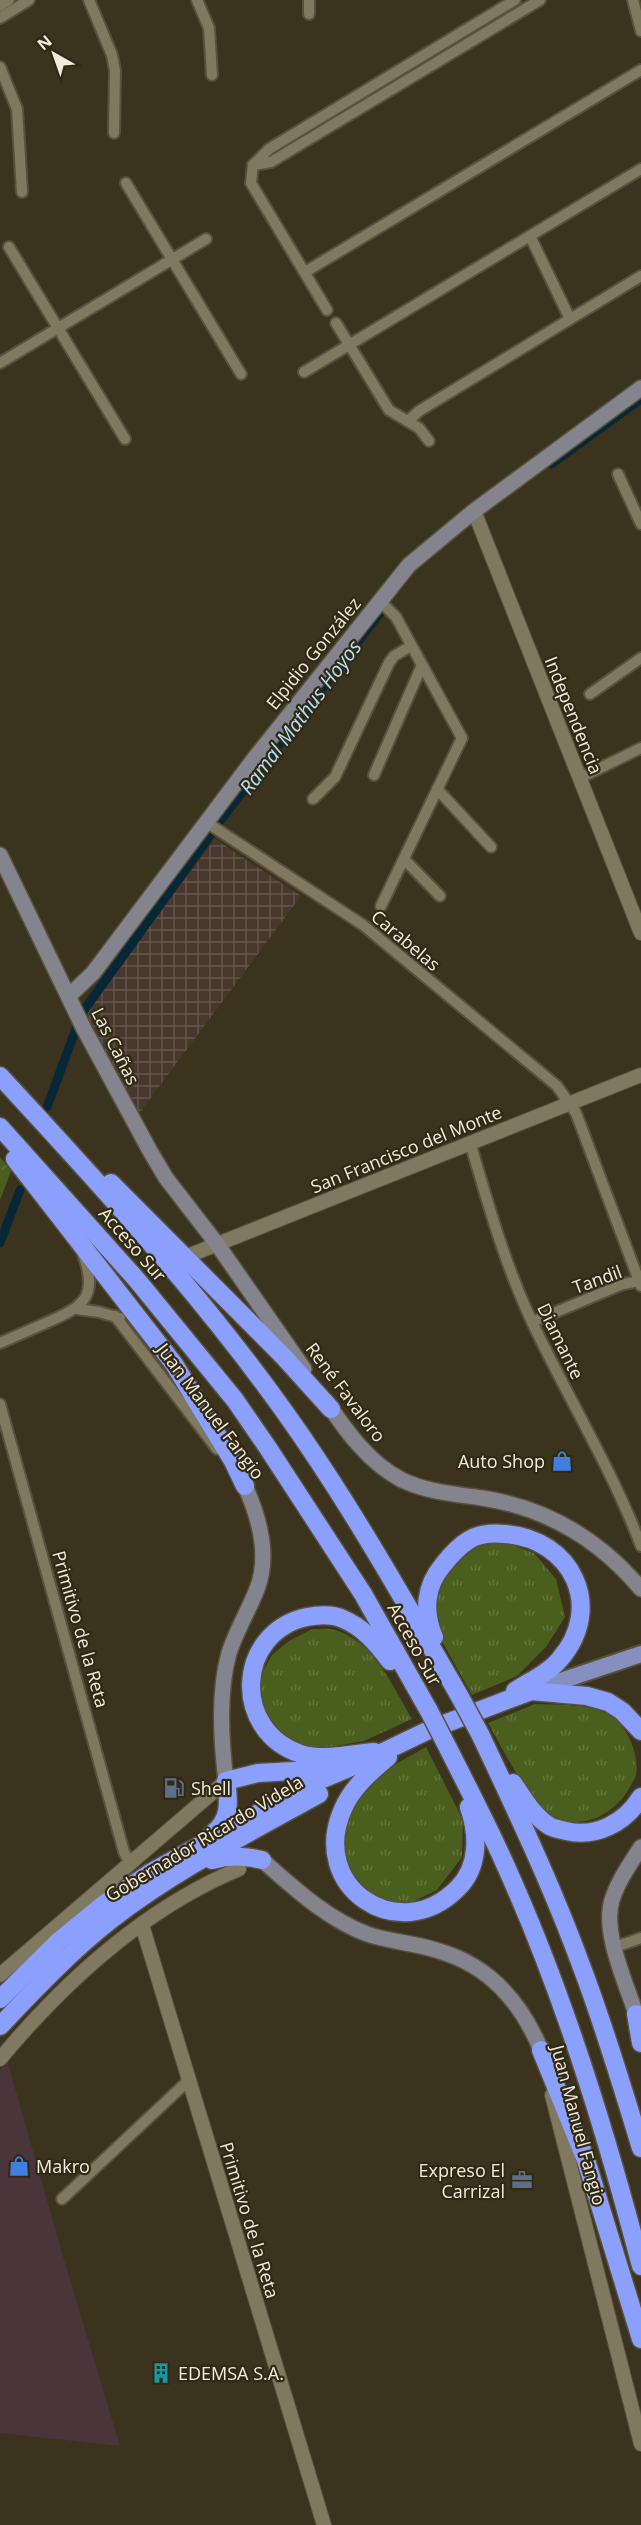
<svg xmlns="http://www.w3.org/2000/svg" width="641" height="2525" viewBox="0 0 641 2525" font-family="'Open Sans',sans-serif">
	<defs>
		<pattern id="industrial-grid" width="8" height="8" patternUnits="userSpaceOnUse" patternTransform="scale(1.5)"><rect width="8" height="8" fill="#48372d"/><path d="M0 4h8M4 0v8" fill="none" stroke="#63544b"/></pattern>
		<pattern id="grass-tufts" width="24" height="20" patternUnits="userSpaceOnUse" patternTransform="scale(1.5)"><rect width="24" height="20" fill="#4a5e1e"/><path d="M3 7l-1-3M5 7V3M7 7l1-3M15 17l-1-3M17 17v-4M19 17l1-3" fill="none" stroke="#64753e"/></pattern>
		<pattern id="forest-crowns" width="20" height="18" patternUnits="userSpaceOnUse" patternTransform="scale(1.5)"><rect width="20" height="18" fill="#4a5e1e"/><path d="M2 6a3 3 0 1 1 6 0M12 15a3 3 0 1 1 6 0" fill="none" stroke="#64753e"/></pattern>
	</defs>
	<rect width="100%" height="100%" fill="#3b331d"/>
	<path fill="#49353a" d="M 7,2060 L 65,2263 L 120,2446 L 0,2433 L 0,2070 Z"/>
	<path fill="url(#industrial-grid)" d="M 215,839 L 301,896 L 135,1119 L 87,1028 L 89,1007 Z"/>
	<g fill="url(#grass-tufts)">
		<path d="M 503,1541 L 534,1553 L 556,1579 L 565,1617 L 546,1647 L 517,1676 L 472,1695 L 443,1643 L 436,1601 L 448,1569 L 477,1547 Z"/>
		<path d="M 312,1629 C 319,1629 328,1628 335,1630 C 374,1641 393,1687 412,1719 L 364,1741 L 313,1750 L 289,1738 L 269,1720 L 260,1696 L 261,1675 L 272,1655 L 289,1641 Z"/>
		<path d="M 535,1704 C 559,1705 584,1703 607,1713 C 626,1723 640,1754 636,1775 C 635,1779 632,1784 630,1787 C 615,1814 582,1832 553,1816 C 527,1800 503,1749 488,1723 Z"/>
		<path d="M 426,1747 L 463,1820 L 462,1857 L 437,1890 L 406,1905 L 376,1900 L 347,1871 L 343,1828 L 360,1795 L 394,1765 Z"/>
	</g>
	<path fill="url(#forest-crowns)" d="M 0,1157 L 11,1171 L 0,1200 Z"/>
	<g fill="none" stroke-linecap="round" stroke-linejoin="round">
		<g stroke="#062736" stroke-width="9">
			<path d="M 551,464 L 641,399"/>
			<path d="M 220,821 L 380,613"/>
			<path d="M 84,1010 L 211,834"/>
			<path d="M 47,1107 L 76,1029"/>
			<path d="M 0,1243 L 20,1190"/>
		</g>
		<g stroke="#58513d" stroke-width="14">
			<g id="minor">
				<path d="M 89,0 L 112,55 L 115,71 L 114,133"/>
				<path d="M 197,0 L 209,28 L 212,75"/>
				<path d="M 309,0 L 309,14"/>
				<path d="M 515,0 L 269,149 L 253,165 L 271,162 L 540,0"/>
				<path d="M 633,0 L 641,31"/>
				<path d="M 0,6 L 9,0"/>
				<path d="M 0,18 L 29,0"/>
				<path d="M 0,67 L 17,109 L 22,192"/>
				<path d="M 253,165 L 251,183 L 327,310"/>
				<path d="M 126,183 L 241,374"/>
				<path d="M 530,236 L 570,319"/>
				<path d="M 9,247 L 125,439"/>
				<path d="M 305,272 L 641,70"/>
				<path d="M 336,323 L 389,410 L 419,428 L 429,441"/>
				<path d="M 0,363 L 206,239"/>
				<path d="M 304,372 L 641,169"/>
				<path d="M 408,421 L 419,411 L 641,276"/>
				<path d="M 618,474 L 641,524"/>
				<path d="M 380,601 L 396,617 L 462,738 L 381,906"/>
				<path d="M 590,694 L 641,658"/>
				<path d="M 374,775 L 422,665"/>
				<path d="M 580,778 L 641,748"/>
				<path d="M 437,789 L 491,847"/>
				<path d="M 313,799 L 335,777 L 389,663 L 394,656 L 411,646"/>
				<path d="M 206,822 L 363,925 L 557,1086 L 576,1113 L 641,1286"/>
				<path d="M 404,859 L 440,896"/>
				<path d="M 470,1142 C 488,1204 505,1265 533,1324 C 568,1398 612,1469 641,1546"/>
				<path d="M 77,1309 L 99,1312 L 120,1318"/>
				<path d="M 115,1316 L 217,1449"/>
				<path d="M 532,1322 L 623,1284 L 641,1281"/>
				<path d="M 0,1343 C 16,1336 32,1329 48,1322 C 85,1306 98,1296 83,1254"/>
				<path d="M 0,1404 L 124,1852 L 130,1863"/>
				<path d="M 615,1947 L 641,1938"/>
				<path d="M 62,2199 L 189,2080"/>
			</g>
		</g>
		<g stroke="#58513d" stroke-width="16">
			<g id="tertiary">
				<path d="M 474,511 L 641,933"/>
				<path d="M 185,1257 L 641,1075"/>
				<path d="M 142,1925 L 324,2525"/>
				<path d="M 0,1975 L 226,1781"/>
				<path d="M 0,2059 C 65,1981 143,1909 239,1869"/>
				<path d="M 552,2095 L 641,2444"/>
			</g>
		</g>
		<g stroke="#58513d" stroke-width="18">
			<g id="secondary">
				<path d="M 0,855 L 84,1029 L 150,1151 L 166,1178 L 217,1244 L 304,1369"/>
				<path d="M 70,995 L 93,973 L 254,759 L 409,565 L 474,511 L 641,388"/>
				<path d="M 326,1401 C 346,1431 369,1463 402,1480 C 427,1492 455,1494 482,1498 C 547,1508 599,1539 641,1589"/>
				<path d="M 226,1781 C 221,1741 218,1692 229,1653 C 236,1631 249,1610 257,1589 C 270,1556 259,1517 245,1486"/>
				<path d="M 262,1860 C 294,1888 327,1919 367,1934 C 390,1942 416,1943 439,1951 C 490,1966 521,2002 541,2050"/>
				<path d="M 636,2014 C 626,1983 602,1932 612,1900 C 618,1881 630,1864 641,1847"/>
			</g>
		</g>
		<g stroke="#58513d" stroke-width="20">
			<path id="primary" d="M 531,1691 L 641,1654"/>
		</g>
		<g stroke="#58513d" stroke-width="21">
			<g id="motorway">
				<path d="M 0,1076 C 99,1183 199,1292 284,1411 C 349,1502 404,1600 460,1697"/>
				<path d="M 0,1127 L 137,1280 L 235,1400 L 268,1448 L 363,1594 L 429,1711"/>
				<path d="M 15,1159 L 174,1364 L 233,1461 L 245,1486"/>
				<path d="M 111,1183 L 283,1356 L 331,1409"/>
				<path d="M 434,1637 C 423,1612 425,1586 443,1565 C 450,1556 459,1546 469,1540 C 480,1533 493,1533 505,1534 C 572,1539 605,1607 560,1659 C 549,1673 530,1681 515,1691"/>
				<path d="M 480,1734 C 516,1810 552,1886 581,1965 C 604,2025 622,2086 641,2148"/>
				<path d="M 448,1748 C 467,1786 487,1824 504,1862 C 563,1992 605,2129 641,2266"/>
				<path d="M 374,1752 C 352,1754 324,1761 301,1754 C 231,1731 236,1632 307,1617 C 318,1615 332,1614 343,1619 C 363,1627 377,1644 390,1661"/>
				<path d="M 388,1757 C 370,1772 352,1788 343,1809 C 308,1887 399,1948 458,1888 C 480,1866 478,1833 469,1807"/>
				<path d="M 513,1783 C 523,1798 533,1815 548,1825 C 553,1829 560,1829 566,1831 C 596,1838 625,1823 641,1797"/>
				<path d="M 212,1834 C 231,1820 229,1802 226,1781 L 258,1773 L 330,1769"/>
				<path d="M 212,1860 C 230,1855 244,1856 262,1860"/>
				<path d="M 0,1999 L 59,1941 L 103,1905 L 150,1873 L 313,1783 L 356,1765 L 431,1729 L 531,1691 L 587,1696 L 608,1702 L 622,1711 L 641,1731"/>
				<path d="M 636,2014 L 641,2043"/>
				<path d="M 0,2026 C 36,1988 71,1951 112,1919 C 175,1870 249,1833 319,1794"/>
				<path d="M 541,2050 L 586,2160 L 641,2339"/>
			</g>
		</g>
		<use href="#minor" stroke="#817860" stroke-width="10"/>
		<use href="#tertiary" stroke="#817860" stroke-width="14"/>
		<use href="#secondary" stroke="#84848f" stroke-width="15"/>
		<use href="#primary" stroke="#878fbe" stroke-width="16"/>
		<use href="#motorway" stroke="#8b9ffd" stroke-width="18"/>
		<g stroke="#58513d" stroke-width="21" stroke-linecap="butt">
			<g id="motorway-bridge">
				<path d="M 460,1697 L 480,1734"/>
				<path d="M 429,1711 L 448,1748"/>
			</g>
		</g>
		<use href="#motorway-bridge" stroke="#8b9ffd" stroke-width="18"/>
	</g>
	<defs>
		<g id="shop-bare" transform="scale(1.62)"><path d="M-5-2.5h2.3a2.7 3.5 0 0 1 5.4 0H5L5.5 6h-11ZM-1.5-2.5h3a1.5 2.3 0 0 0-3 0Z" fill="#3f7fe0" stroke="#312913" stroke-width="2.5" paint-order="stroke"/></g>
		<g id="fuel-bare" transform="scale(1.62)"><path d="M-5.5-6h7V0h2V4h1.3V-2.5L3-4.5l.8-.8L6-3V5H2.5V1h-1V6h-7ZM-4.2-4.7v3.2H.2V-4.7Z" fill="#5c6f8a" stroke="#312913" stroke-width="2.5" paint-order="stroke"/></g>
		<g id="office-bare" transform="scale(1.62)"><path d="M-6-3h4V-5.5h4V-3h4V5H-6ZM-1-4.5V-3h2v-1.5ZM-6 0V1H6V0Z" fill="#5c6f8a" stroke="#312913" stroke-width="2.5" paint-order="stroke"/></g>
		<g id="building-bare" transform="scale(1.62)"><path d="M-4-6H4V6H1V3H-1V6H-4ZM-2.5-4.3h1.7v1.8h-1.7ZM.8-4.3h1.7v1.8H.8ZM-2.5-1h1.7V.8h-1.7ZM.8-1h1.7V.8H.8Z" fill="#0f9aa8" stroke="#312913" stroke-width="2.5" paint-order="stroke"/></g>
	</defs>
	<g fill-rule="evenodd">
		<use href="#shop-bare" x="562" y="1461"/>
		<use href="#fuel-bare" x="174" y="1788"/>
		<use href="#shop-bare" x="19" y="2166"/>
		<use href="#office-bare" x="522" y="2180"/>
		<use href="#building-bare" x="161" y="2373"/>
	</g>
	<g text-anchor="middle" dominant-baseline="central" stroke-width="4.5" stroke-linejoin="round" paint-order="stroke">
		<g font-size="18" fill="#f0ebdd" stroke="#312913">
			<text transform="translate(313 653) rotate(-51)">Elpidio González</text>
			<text transform="translate(574 715) rotate(68)">Independencia</text>
			<text transform="translate(406 940) rotate(40)">Carabelas</text>
			<text transform="translate(116 1046) rotate(63)">Las Cañas</text>
			<text transform="translate(406 1149) rotate(-22)">San Francisco del Monte</text>
			<text transform="translate(133 1244) rotate(49)">Acceso Sur</text>
			<text transform="translate(597 1279) rotate(-20)">Tandil</text>
			<text transform="translate(561 1341) rotate(64)">Diamante</text>
			<text transform="translate(346 1392) rotate(53)">René Favaloro</text>
			<text transform="translate(211 1411) rotate(53)">Juan Manuel Fangio</text>
			<text transform="translate(81 1629) rotate(74)">Primitivo de la Reta</text>
			<text transform="translate(415 1644) rotate(61)">Acceso Sur</text>
			<text transform="translate(204 1838) rotate(-31)">Gobernador Ricardo Videla</text>
			<text transform="translate(579 2125) rotate(75)">Juan Manuel Fangio</text>
			<text transform="translate(250 2220) rotate(73)">Primitivo de la Reta</text>
		</g>
		<g font-size="18" fill="#f0ebdd" stroke="#312913" text-anchor="start">
			<text x="545" y="1461" text-anchor="end">Auto Shop</text>
			<text x="191" y="1788">Shell</text>
			<text x="36" y="2166">Makro</text>
			<text x="505" y="2170" text-anchor="end">Expreso El<tspan x="505" dy="21">Carrizal</tspan></text>
			<text x="178" y="2373">EDEMSA S.A.</text>
		</g>
		<g font-size="20" font-style="italic" fill="#b4e1fa" stroke="#312913">
			<text transform="translate(300 717) rotate(-53)">Ramal Mathus Hoyos</text>
		</g>
	</g>
	<g transform="translate(54 54) rotate(320)" stroke="#312913" stroke-width="4.5" paint-order="stroke">
	<path d="M0-4.5L10 22L0 15L-10 22Z" fill="#f0ebdd"/>
	<text y="-9" font-size="16" font-weight="bold" text-anchor="middle" fill="#f0ebdd">N</text>
	</g>
</svg>
